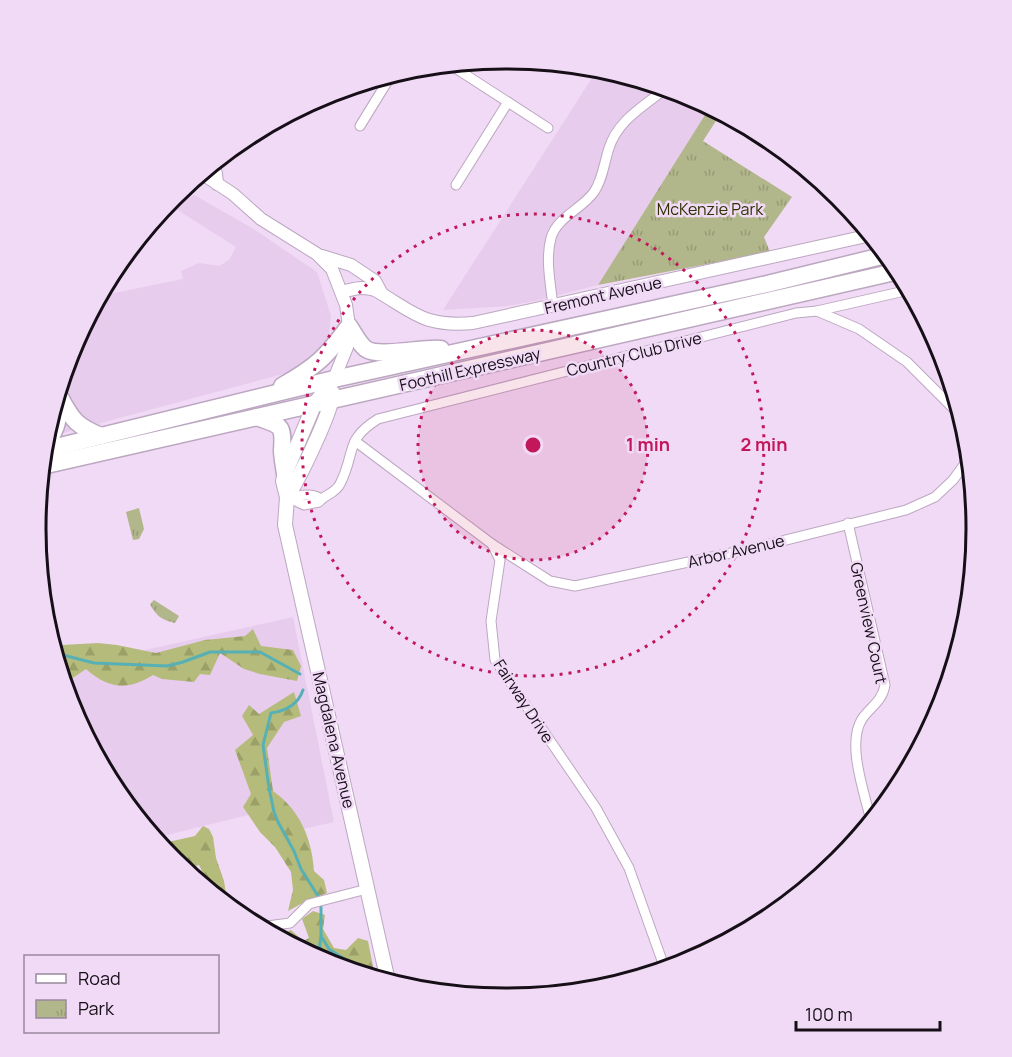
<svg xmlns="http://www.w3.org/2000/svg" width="1012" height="1057" viewBox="0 0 1012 1057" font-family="Manrope,sans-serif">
	<defs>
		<pattern id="forest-firs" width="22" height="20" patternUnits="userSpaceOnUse" patternTransform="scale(1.5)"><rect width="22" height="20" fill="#b5bb7a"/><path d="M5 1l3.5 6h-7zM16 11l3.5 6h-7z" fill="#9ba069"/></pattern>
		<pattern id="park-tufts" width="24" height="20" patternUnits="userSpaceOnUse" patternTransform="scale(1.5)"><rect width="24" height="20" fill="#b1b68b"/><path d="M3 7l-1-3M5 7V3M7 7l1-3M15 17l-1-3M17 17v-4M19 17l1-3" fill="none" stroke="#989b77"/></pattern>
	</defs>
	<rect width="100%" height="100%" fill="#f0daf5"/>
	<g fill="#e8cced">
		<path d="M 574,65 L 598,68 L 686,94 L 710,107 L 598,285 L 535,301 L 508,306 L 443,310 L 592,78 Z"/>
		<path d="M 194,195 L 252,228 L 317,272 L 331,316 L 329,334 L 320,357 L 298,370 L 45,438 L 72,348 L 100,296 L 183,279 L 181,271 L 199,263 L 219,266 L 229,260 L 236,247 L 176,209 L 182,201 Z"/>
		<path d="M 293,617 L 334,822 L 299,830 L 280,807 L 155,838 L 115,789 L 72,708 L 60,669 Z"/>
	</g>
	<g fill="url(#forest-firs)">
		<path d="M 47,627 L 62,645 L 98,643 L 117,645 L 156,653 L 205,640 L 245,636 L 253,629 L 261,646 L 293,650 L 301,666 L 297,681 L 260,674 L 244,669 L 220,653 L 210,675 L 200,674 L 194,682 L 162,679 L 153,675 C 127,691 109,689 86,669 L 64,684 Z"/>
		<path d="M 294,692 L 301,716 L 284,722 L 267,748 L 273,791 C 300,810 312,839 314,871 L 324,880 L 327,893 L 308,900 L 288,911 L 293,890 L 291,872 L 275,847 L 260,832 L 243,807 L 251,794 L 235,750 L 253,735 L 242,716 L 249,705 L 259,714 Z"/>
		<path d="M 203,826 L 209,829 L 213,837 L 216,858 L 224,881 L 228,906 L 213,893 L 199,865 L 184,869 L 170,857 L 168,842 L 195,836 Z"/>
		<path d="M 313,911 L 325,915 L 323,929 L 334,948 L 346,950 L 358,938 L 368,941 L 375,977 L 326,963 L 280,938 L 281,934 L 291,930 L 303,941 L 309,938 L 302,919 Z"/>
	</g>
	<g fill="url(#park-tufts)">
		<path d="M 710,107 L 721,113 L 703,141 L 792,197 L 764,237 L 770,252 L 598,285 Z"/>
		<path d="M 139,508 L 144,529 L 139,539 L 133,540 L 126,512 Z"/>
		<path d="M 154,600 L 179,616 L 175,623 C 162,620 156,616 150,604 Z"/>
	</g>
	<g fill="#b1b68b">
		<path d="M 690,178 L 719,197 L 710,210 L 682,191 Z"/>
		<path d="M 677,199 L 705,218 L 697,231 L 668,212 Z"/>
	</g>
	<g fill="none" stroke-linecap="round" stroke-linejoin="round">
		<g stroke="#56b0b5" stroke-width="3">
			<path d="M 55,653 L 94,663 L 167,666 L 183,662 L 210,652 L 260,652 L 300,674"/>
			<path d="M 303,690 C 298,705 285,711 271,713 L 263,745 L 269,788 L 274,812 L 278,822 L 294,851 L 301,869 L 318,896"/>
			<path d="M 321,907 L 321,936 L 329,949 L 368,975"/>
			<path d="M 318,958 L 321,936"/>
		</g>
		<g stroke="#bca7c1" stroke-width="11">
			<g id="minor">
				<path d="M 449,64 L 548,128"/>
				<path d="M 360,126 L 392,74"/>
				<path d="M 456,185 L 508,102"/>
				<path d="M 553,307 C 551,285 545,260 551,238 C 557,217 582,209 594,192 C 603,179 604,163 609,148 C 618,121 640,109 661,92 L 663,88"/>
				<path d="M 817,311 L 909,290"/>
				<path d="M 355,441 L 492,544 L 500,560 L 491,621 L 495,660 L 596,808 L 629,868 L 665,969"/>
				<path d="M 287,497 L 304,505 L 319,502 C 325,494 335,494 340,484 C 356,453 344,440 378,419 L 796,313 L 817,311 L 859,329 L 907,362 L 960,415"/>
				<path d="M 289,497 C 299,496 312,492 321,499"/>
				<path d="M 848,523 L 885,685 C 882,702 871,706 862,719 C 846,744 865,794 871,821"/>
				<path d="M 492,544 L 550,581 L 575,586 L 750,549 L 906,510 L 935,497 L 953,480 L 969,458"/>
				<path d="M 260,927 L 290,923 L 309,904 L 367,889"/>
			</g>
		</g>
		<g stroke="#bca7c1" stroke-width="14">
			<g id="tertiary">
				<path d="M 208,168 L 216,173 L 217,184"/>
				<path d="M 201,173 L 233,194 L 261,219 L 317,254 L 332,269 L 346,305 L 349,326 L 347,347 L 334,379"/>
				<path d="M 322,256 L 351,265 L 375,281 L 382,294"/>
				<path d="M 341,292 C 353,289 362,286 375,290 C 415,313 423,327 473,323 L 871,235"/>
			</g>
		</g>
		<g stroke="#bca7c1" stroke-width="16">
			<g id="secondary">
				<path d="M 334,379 L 315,403 L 285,474 L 283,481 L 287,497 L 285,525 L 388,981"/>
				<path d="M 287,497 C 299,479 331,413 333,393"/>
			</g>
		</g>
		<g stroke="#bca7c1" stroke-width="19">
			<g id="trunk">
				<path d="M 282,386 C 317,366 326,357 349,326 C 354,333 359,344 366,349 C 379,358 422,347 441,349"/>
				<path d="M 61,399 C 73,421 77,426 101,436"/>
				<path d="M 257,417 C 280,426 284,423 282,450 C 282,457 284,466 285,474"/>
				<path d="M 44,444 C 58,432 58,417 61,399"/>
				<path d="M 44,450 L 334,379 L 767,284 L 886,255"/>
				<path d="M 42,466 L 899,271"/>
			</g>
		</g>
		<use href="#minor" stroke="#fff" stroke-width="9"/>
		<use href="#tertiary" stroke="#fff" stroke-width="12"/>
		<use href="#secondary" stroke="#fff" stroke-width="14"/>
		<use href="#trunk" stroke="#fff" stroke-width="16"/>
	</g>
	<circle cx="533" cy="445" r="115" fill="#c2185b" fill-opacity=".12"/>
	<g fill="none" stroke="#c2185b" stroke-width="3" stroke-dasharray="3 6">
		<circle cx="533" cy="445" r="115"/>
		<circle cx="533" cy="445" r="231"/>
	</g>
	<g text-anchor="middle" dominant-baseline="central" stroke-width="5" stroke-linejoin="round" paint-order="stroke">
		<g font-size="16" fill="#2e3100" stroke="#f0daf5">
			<text x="710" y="209">McKenzie Park</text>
		</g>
		<g font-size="16" fill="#160f18" stroke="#f0daf5">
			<text transform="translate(603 295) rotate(-13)">Fremont Avenue</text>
			<text transform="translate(634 354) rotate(-14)">Country Club Drive</text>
			<text transform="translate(470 369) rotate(-13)">Foothill Expressway</text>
			<text transform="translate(736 551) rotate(-13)">Arbor Avenue</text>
			<text transform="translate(869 623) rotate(78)">Greenview Court</text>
			<text transform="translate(524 701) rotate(57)">Fairway Drive</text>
			<text transform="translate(334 740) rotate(77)">Magdalena Avenue</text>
		</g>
	</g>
	<path d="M0 0H1012V1057H0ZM505 69H507A459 459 0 0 1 966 528V529A459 459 0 0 1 507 988H505A459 459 0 0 1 46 529V528A459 459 0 0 1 505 69Z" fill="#f0daf5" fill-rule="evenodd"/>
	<path fill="none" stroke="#160f18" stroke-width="3" d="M505 69H507A459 459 0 0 1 966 528V529A459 459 0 0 1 507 988H505A459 459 0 0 1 46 529V528A459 459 0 0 1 505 69Z"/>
	<circle cx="533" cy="445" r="9" fill="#c2185b" stroke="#f0daf5" stroke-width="3"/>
	<g font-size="18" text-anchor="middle" font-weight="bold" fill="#c2185b" stroke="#f0daf5" stroke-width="5" stroke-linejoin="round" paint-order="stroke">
		<text x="648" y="451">1 min</text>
		<text x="764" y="451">2 min</text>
	</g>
	<rect x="24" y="955" width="195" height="78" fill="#f0daf5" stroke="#99899d" stroke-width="1.5"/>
	<rect x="36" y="974" width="30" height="9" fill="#ffffff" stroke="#99899d" stroke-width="1.5"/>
	<text x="78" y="985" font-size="18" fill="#160f18">Road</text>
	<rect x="36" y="1000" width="30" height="18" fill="url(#park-tufts)" stroke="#99899d" stroke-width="1.5"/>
	<text x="78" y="1015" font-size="18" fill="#160f18">Park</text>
	<path d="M796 1021v9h144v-9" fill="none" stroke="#160f18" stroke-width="3"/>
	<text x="805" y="1021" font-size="18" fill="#160f18" stroke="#f0daf5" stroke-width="4.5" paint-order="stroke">100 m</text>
</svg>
